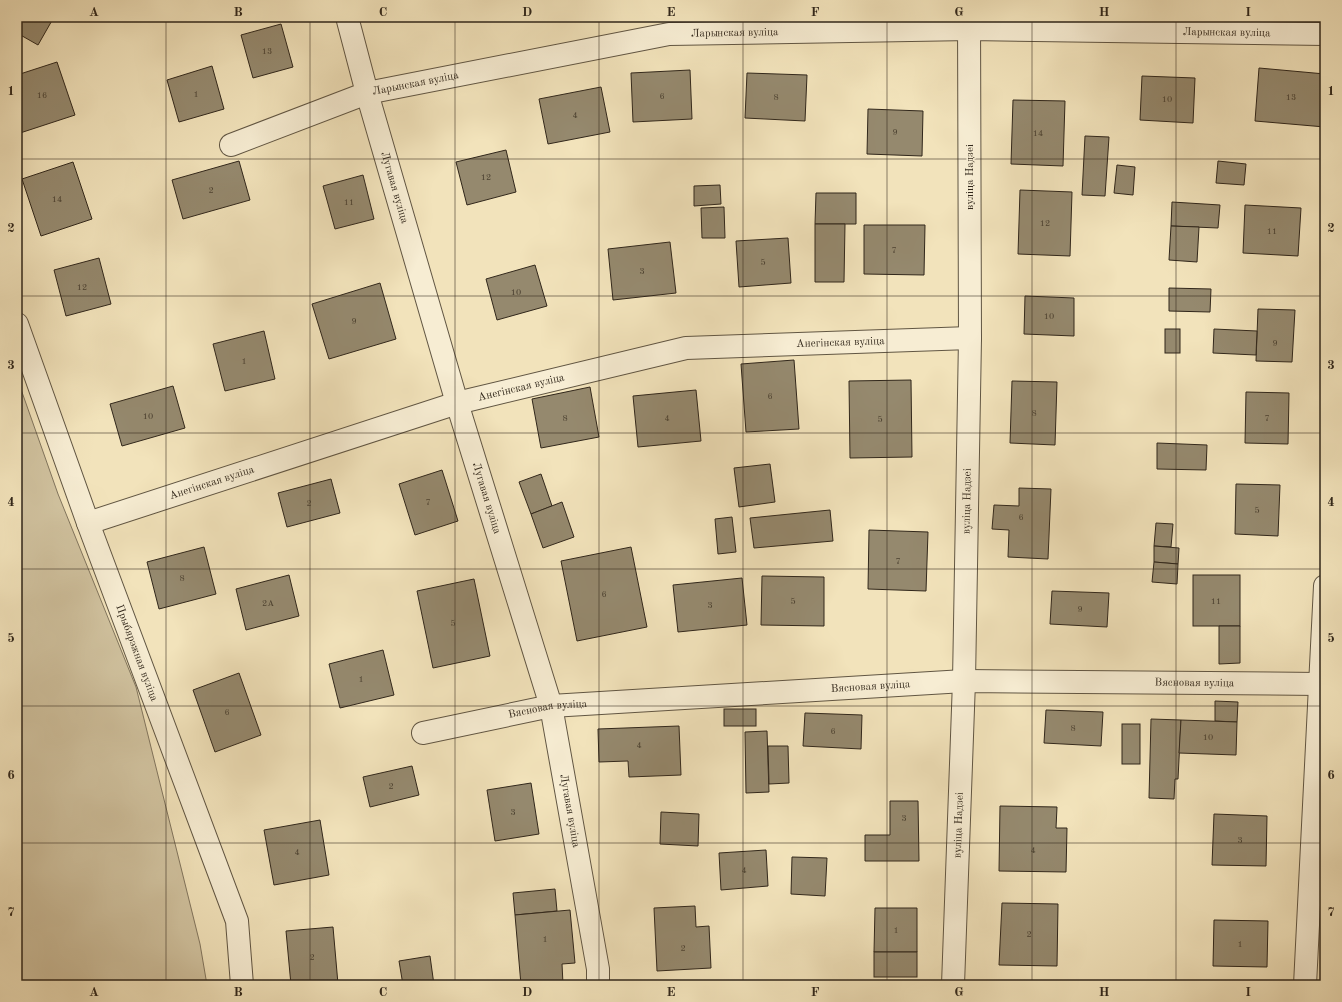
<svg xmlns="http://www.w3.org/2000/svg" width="1342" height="1002" viewBox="0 0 1342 1002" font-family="'Old Standard TT',serif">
	<rect width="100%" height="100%" fill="#f2e3bb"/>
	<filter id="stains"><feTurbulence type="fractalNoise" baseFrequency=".005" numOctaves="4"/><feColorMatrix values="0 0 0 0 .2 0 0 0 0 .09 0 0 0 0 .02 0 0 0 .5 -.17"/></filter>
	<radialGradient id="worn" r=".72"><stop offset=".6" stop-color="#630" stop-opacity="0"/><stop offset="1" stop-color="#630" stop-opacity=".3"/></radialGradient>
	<path fill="#d1c3a0" stroke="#81755e" d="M 17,378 L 58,494 L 136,687 L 200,944 L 207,985 L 17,985 Z"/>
	<g fill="#95896e" stroke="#31271b">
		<path d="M 17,17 L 54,17 L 38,45 L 17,33 Z"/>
		<path d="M 281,24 L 293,67 L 253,78 L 241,35 Z"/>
		<path d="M 57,62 L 75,115 L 17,134 L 17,75 Z"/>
		<path d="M 212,66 L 224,109 L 179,122 L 167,80 Z"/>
		<path d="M 1259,68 L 1325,74 L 1325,127 L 1255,121 Z"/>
		<path d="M 690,70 L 692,119 L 633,122 L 631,73 Z"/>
		<path d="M 747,73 L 807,75 L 805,121 L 745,118 Z"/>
		<path d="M 1142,76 L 1195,78 L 1193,123 L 1140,120 Z"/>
		<path d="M 601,87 L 610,132 L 548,144 L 539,99 Z"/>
		<path d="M 1013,100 L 1065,101 L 1063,166 L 1011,164 Z"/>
		<path d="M 868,109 L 923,111 L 922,156 L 867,154 Z"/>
		<path d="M 1085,136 L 1109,137 L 1105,196 L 1082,195 Z"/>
		<path d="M 506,150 L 516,192 L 467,205 L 456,162 Z"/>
		<path d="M 239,161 L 250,200 L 183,219 L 172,180 Z"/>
		<path d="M 1218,161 L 1246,164 L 1244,185 L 1216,183 Z"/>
		<path d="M 73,162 L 92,219 L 41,236 L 22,179 Z"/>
		<path d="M 1117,165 L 1135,167 L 1133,195 L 1114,193 Z"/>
		<path d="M 363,175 L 374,219 L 335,229 L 323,186 Z"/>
		<path d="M 720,185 L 721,204 L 694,206 L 694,186 Z"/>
		<path d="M 1020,190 L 1072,192 L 1070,256 L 1018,254 Z"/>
		<path d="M 816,193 L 856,193 L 856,224 L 815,224 Z"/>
		<path d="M 1172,202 L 1220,205 L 1218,228 L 1171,226 Z"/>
		<path d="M 1245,205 L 1301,208 L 1298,256 L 1243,253 Z"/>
		<path d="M 724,207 L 725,238 L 702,238 L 701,208 Z"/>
		<path d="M 815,224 L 845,224 L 844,282 L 815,282 Z"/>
		<path d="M 864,225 L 925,225 L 924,275 L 864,274 Z"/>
		<path d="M 1171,226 L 1199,227 L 1197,262 L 1169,260 Z"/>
		<path d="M 788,238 L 791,283 L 739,287 L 736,241 Z"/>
		<path d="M 670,242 L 676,293 L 613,300 L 608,249 Z"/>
		<path d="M 99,258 L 111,304 L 66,316 L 54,270 Z"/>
		<path d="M 535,265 L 547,306 L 497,320 L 486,279 Z"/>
		<path d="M 380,283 L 396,339 L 329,359 L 312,304 Z"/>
		<path d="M 1169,288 L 1211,289 L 1210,312 L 1169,311 Z"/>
		<path d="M 1025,296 L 1074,298 L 1074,336 L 1024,334 Z"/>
		<path d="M 1258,309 L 1295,310 L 1292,362 L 1256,361 Z"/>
		<rect x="1165" y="329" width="15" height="24"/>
		<path d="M 1214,329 L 1257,331 L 1256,355 L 1213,353 Z"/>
		<path d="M 264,331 L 275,379 L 225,391 L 213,344 Z"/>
		<path d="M 794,360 L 799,429 L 746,432 L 741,364 Z"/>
		<path d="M 911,380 L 912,457 L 850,458 L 849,381 Z"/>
		<path d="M 1012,381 L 1057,382 L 1055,445 L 1010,443 Z"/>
		<path d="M 173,386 L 185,428 L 122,446 L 110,404 Z"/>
		<path d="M 590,387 L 599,437 L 541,448 L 532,399 Z"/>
		<path d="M 696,390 L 701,441 L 638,447 L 633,396 Z"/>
		<path d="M 1246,392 L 1289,393 L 1288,444 L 1245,443 Z"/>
		<path d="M 1157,443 L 1207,445 L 1206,470 L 1157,469 Z"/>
		<path d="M 770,464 L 775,502 L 739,507 L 734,468 Z"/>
		<path d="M 442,470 L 458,521 L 415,535 L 399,484 Z"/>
		<path d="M 541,474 L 552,506 L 531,514 L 519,482 Z"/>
		<path d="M 331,479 L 340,513 L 287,527 L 278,493 Z"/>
		<path d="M 1236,484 L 1280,485 L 1278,536 L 1235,534 Z"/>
		<path d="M 1019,488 L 1051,489 L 1048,559 L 1008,557 L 1009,530 L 992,529 L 994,505 L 1019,506 Z"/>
		<path d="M 562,502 L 574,537 L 543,548 L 531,514 Z"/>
		<path d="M 830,510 L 833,541 L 754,548 L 750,518 Z"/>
		<path d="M 732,517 L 736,552 L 718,554 L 715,519 Z"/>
		<path d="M 1156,523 L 1173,524 L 1171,547 L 1154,546 Z"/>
		<path d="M 869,530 L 928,532 L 926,591 L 868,589 Z"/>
		<path d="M 1154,546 L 1179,548 L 1178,564 L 1154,562 Z"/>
		<path d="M 204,547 L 216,594 L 159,609 L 147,562 Z"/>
		<path d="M 631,547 L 647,627 L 577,641 L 561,561 Z"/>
		<path d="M 1154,562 L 1178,564 L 1177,584 L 1152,582 Z"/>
		<path d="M 289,575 L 299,616 L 246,630 L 236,589 Z"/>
		<rect x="1193" y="575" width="47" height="51"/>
		<path d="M 762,576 L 824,577 L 824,626 L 761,625 Z"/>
		<path d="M 742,578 L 747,625 L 678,632 L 673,585 Z"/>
		<path d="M 474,579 L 490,656 L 433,668 L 417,591 Z"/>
		<path d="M 1052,591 L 1109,593 L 1107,627 L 1050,624 Z"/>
		<path d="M 1219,626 L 1240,626 L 1240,663 L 1219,664 Z"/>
		<path d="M 383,650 L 394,695 L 340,708 L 329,664 Z"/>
		<path d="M 239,673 L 261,735 L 215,752 L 193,690 Z"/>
		<path d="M 1215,701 L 1238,702 L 1237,722 L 1215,721 Z"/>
		<rect x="724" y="709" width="32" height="17"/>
		<path d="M 1046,710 L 1103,712 L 1101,746 L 1044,743 Z"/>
		<path d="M 805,713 L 862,715 L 861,749 L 803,746 Z"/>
		<path d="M 1151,719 L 1181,720 L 1178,779 L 1175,779 L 1174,799 L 1149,798 Z"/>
		<path d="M 1181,720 L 1237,722 L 1236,755 L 1179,753 Z"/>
		<rect x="1122" y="724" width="18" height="40"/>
		<path d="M 679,726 L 681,775 L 629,777 L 628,761 L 599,762 L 598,729 Z"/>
		<path d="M 767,731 L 769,792 L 746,793 L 745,732 Z"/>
		<path d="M 768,746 L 788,746 L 789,783 L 769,784 Z"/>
		<path d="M 412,766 L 419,795 L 370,807 L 363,777 Z"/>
		<path d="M 531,783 L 539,834 L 495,841 L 487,790 Z"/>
		<path d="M 890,801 L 918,801 L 919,861 L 865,861 L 865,835 L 890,835 Z"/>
		<path d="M 1000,806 L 1057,807 L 1056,828 L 1067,828 L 1066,872 L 999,871 Z"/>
		<path d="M 661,812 L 699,814 L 698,846 L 660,844 Z"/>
		<path d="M 1214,814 L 1267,816 L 1266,866 L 1212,865 Z"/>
		<path d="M 320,820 L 329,875 L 274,885 L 264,830 Z"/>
		<path d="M 766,850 L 768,886 L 721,890 L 719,853 Z"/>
		<path d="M 792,857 L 827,858 L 825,896 L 791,894 Z"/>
		<path d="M 555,889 L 557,911 L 515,915 L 513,893 Z"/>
		<path d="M 1002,903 L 1058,904 L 1057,966 L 999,965 Z"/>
		<path d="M 695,906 L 696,927 L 709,926 L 711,968 L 657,971 L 654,908 Z"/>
		<path d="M 875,908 L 917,908 L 917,952 L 874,952 Z"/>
		<path d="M 570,910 L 575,963 L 562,964 L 563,984 L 521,985 L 515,915 Z"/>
		<path d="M 1214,920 L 1268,921 L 1267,967 L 1213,966 Z"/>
		<path d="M 333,927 L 338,984 L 291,985 L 286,931 Z"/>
		<rect x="874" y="952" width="43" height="25"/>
		<path d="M 430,956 L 434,985 L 403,985 L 399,961 Z"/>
	</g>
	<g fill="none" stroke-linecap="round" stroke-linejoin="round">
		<g stroke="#615643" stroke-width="24">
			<g id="minor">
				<path id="s1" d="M 347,17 L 367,93 L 457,403 L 551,706 L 598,969 L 598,985"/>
				<path id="s2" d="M 231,145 L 367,93 L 669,34 L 970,29 L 1325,34"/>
				<path id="s3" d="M 17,324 L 88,523 L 237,921 L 242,985"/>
				<path id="s4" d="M 88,523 L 457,403 L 686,348 L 970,338"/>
				<path id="s5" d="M 423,733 L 551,706 L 964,681 L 1321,684"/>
				<path id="s6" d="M 953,985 L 964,681 L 970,338 L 969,17"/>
				<path d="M 1305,985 L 1325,586"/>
			</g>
		</g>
		<use href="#minor" stroke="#f7edd3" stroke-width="22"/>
	</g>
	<path fill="none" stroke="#31271b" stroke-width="1" stroke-opacity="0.55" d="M 166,17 L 166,985M 310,17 L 310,985M 455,17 L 455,985M 599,17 L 599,985M 743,17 L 743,985M 887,17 L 887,985M 1032,17 L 1032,985M 1176,17 L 1176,985M 17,159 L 1325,159M 17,296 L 1325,296M 17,433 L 1325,433M 17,569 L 1325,569M 17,706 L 1325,706M 17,843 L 1325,843"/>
	<g text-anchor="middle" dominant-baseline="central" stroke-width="3" stroke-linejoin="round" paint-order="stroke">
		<g font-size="9" fill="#4a4030">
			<text x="267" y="51">13</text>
			<text x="196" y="94">1</text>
			<text x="42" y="95">16</text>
			<text x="662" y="96">6</text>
			<text x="776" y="97">8</text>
			<text x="1291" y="97">13</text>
			<text x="1167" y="99">10</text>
			<text x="575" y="115">4</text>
			<text x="895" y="132">9</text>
			<text x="1038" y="133">14</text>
			<text x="486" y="177">12</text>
			<text x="211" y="190">2</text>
			<text x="57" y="199">14</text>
			<text x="349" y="202">11</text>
			<text x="1045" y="223">12</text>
			<text x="1272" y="231">11</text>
			<text x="894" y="250">7</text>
			<text x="763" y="262">5</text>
			<text x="642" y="271">3</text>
			<text x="82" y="287">12</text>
			<text x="516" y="292">10</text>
			<text x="1049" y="316">10</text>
			<text x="354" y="321">9</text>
			<text x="1275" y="343">9</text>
			<text x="244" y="361">1</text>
			<text x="770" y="396">6</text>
			<text x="1034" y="413">8</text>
			<text x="148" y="416">10</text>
			<text x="565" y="418">8</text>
			<text x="667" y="418">4</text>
			<text x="1267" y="418">7</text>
			<text x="880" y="419">5</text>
			<text x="428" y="502">7</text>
			<text x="309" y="503">2</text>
			<text x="1257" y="510">5</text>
			<text x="1021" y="517">6</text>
			<text x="898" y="561">7</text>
			<text x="182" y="578">8</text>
			<text x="604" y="594">6</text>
			<text x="793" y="601">5</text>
			<text x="1216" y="601">11</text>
			<text x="268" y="603">2А</text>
			<text x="710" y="605">3</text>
			<text x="1080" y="609">9</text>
			<text x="453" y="623">5</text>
			<text x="361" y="679">1</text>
			<text x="227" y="712">6</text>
			<text x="1073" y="728">8</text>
			<text x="833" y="731">6</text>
			<text x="1208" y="737">10</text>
			<text x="639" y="745">4</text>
			<text x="391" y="786">2</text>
			<text x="513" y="812">3</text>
			<text x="904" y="818">3</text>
			<text x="1240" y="840">3</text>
			<text x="1033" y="850">4</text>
			<text x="297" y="852">4</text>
			<text x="744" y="870">4</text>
			<text x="896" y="930">1</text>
			<text x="1029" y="934">2</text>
			<text x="545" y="939">1</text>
			<text x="1240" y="944">1</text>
			<text x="683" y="948">2</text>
			<text x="312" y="957">2</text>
		</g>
		<g font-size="11" fill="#31271b" stroke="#f7edd3">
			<text stroke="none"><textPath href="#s2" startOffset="519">Ларынская вуліца</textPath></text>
			<text stroke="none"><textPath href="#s2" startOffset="1011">Ларынская вуліца</textPath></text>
			<text stroke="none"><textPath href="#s2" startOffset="195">Ларынская вуліца</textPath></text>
			<text transform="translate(970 177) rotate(-90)">вуліца Надзеі</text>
			<text stroke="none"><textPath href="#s1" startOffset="177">Лугавая вуліца</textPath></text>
			<text stroke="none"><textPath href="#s4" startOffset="778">Анегінская вуліца</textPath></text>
			<text stroke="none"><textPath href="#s4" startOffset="454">Анегінская вуліца</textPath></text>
			<text stroke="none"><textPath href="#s4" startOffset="130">Анегінская вуліца</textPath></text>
			<text stroke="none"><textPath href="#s1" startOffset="501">Лугавая вуліца</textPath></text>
			<text stroke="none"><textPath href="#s6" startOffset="484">вуліца Надзеі</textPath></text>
			<text stroke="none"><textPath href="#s3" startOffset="350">Прыбярэжная вуліца</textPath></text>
			<text stroke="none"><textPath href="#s5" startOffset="775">Вясновая вуліца</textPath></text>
			<text stroke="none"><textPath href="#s5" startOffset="451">Вясновая вуліца</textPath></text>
			<text stroke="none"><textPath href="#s5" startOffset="127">Вясновая вуліца</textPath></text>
			<text stroke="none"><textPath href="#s1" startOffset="825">Лугавая вуліца</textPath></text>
			<text stroke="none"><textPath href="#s6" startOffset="160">вуліца Надзеі</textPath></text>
		</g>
	</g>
	<rect width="1342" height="1002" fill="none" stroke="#f2e3bb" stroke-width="44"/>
	<rect x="22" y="22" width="1298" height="958" fill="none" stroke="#31271b" stroke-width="1.5"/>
	<g font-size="13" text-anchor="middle" font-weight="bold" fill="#31271b">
		<text x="94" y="16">A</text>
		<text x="238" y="16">B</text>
		<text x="383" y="16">C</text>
		<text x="527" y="16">D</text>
		<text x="671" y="16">E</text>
		<text x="815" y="16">F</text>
		<text x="959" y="16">G</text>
		<text x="1104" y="16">H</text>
		<text x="1248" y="16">I</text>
		<text x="11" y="95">1</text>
		<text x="1331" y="95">1</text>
		<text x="11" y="232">2</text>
		<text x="1331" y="232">2</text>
		<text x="11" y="369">3</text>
		<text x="1331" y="369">3</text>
		<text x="11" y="506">4</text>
		<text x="1331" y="506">4</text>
		<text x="11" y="642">5</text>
		<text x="1331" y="642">5</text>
		<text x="11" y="779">6</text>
		<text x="1331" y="779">6</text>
		<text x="11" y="916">7</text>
		<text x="1331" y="916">7</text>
		<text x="94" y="996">A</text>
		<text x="238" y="996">B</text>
		<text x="383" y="996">C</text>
		<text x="527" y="996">D</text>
		<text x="671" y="996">E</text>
		<text x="815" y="996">F</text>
		<text x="959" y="996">G</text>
		<text x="1104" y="996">H</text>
		<text x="1248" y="996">I</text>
	</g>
	<rect width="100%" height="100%" filter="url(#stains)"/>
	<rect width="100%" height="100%" fill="url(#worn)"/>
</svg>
